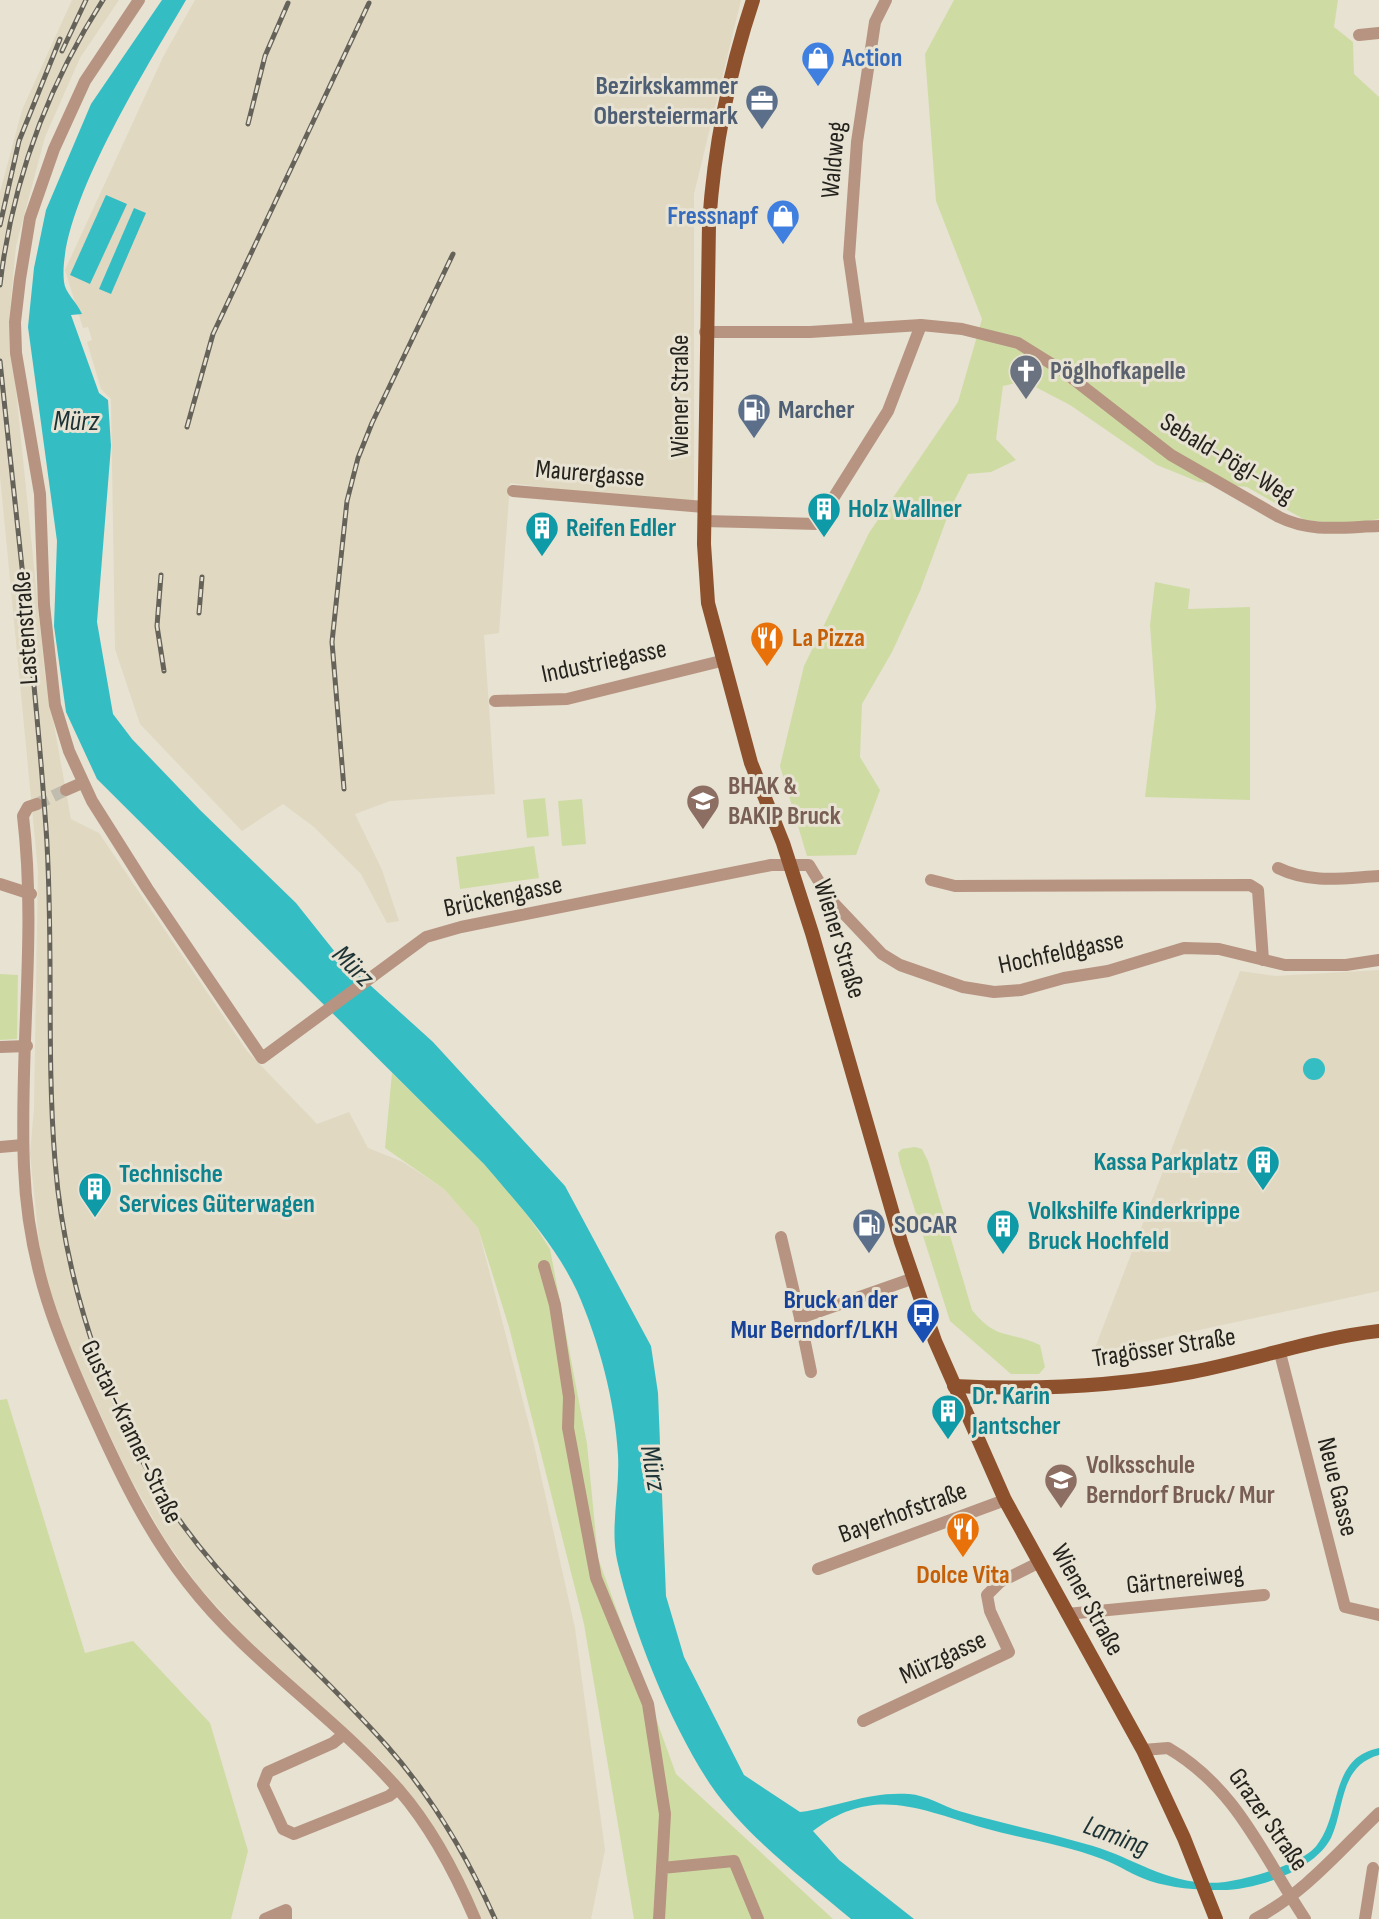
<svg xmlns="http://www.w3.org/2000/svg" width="1379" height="1919" viewBox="0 0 1379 1919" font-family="'Sofia Sans Condensed',sans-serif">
	<rect width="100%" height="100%" fill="#e7e2d2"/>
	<g fill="#e0d8c1">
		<path d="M 72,0 L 119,0 L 80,58 L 45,137 L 16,246 L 9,321 L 45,675 L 71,819 L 99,833 L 247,1051 L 317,1124 L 349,1112 L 368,1148 L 403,1162 L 444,1189 L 478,1228 L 533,1440 L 575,1628 L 605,1850 L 591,1919 L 480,1919 L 406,1791 L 382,1761 L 246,1638 L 199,1587 L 164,1538 L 127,1472 L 71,1351 L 51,1301 L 40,1253 L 30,1153 L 34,1109 L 38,871 L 0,476 L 0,192 L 22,110 Z"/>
		<path d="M 195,0 L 741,0 L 694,194 L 694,507 L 510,483 L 499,633 L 484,635 L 495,794 L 390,801 L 355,814 L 382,870 L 399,921 L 387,923 L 361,874 L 314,827 L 283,804 L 242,831 L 140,724 L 115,649 L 111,399 L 101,389 L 87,342 L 92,340 L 88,327 L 83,328 L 65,270 L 163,57 Z"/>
		<path d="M 1379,970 L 1379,1291 L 1093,1353 L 1240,971 L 1275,976 Z"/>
	</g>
	<g fill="#cedca4">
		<path d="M 954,0 L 1338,0 L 1334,27 L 1353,42 L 1354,74 L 1379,97 L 1379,519 L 1347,524 L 1305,520 L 1247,487 L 1199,482 L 1157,465 L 1070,405 L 1024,381 L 1003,386 L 996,439 L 1016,460 L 991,472 L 968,474 L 951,507 L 920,591 L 892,652 L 862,704 L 860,757 L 880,790 L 856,855 L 807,856 L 780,766 L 804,666 L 869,533 L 958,402 L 982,319 L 936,201 L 925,54 Z"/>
		<path d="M 1155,582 L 1190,589 L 1188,609 L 1250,607 L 1250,800 L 1145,797 L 1156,707 L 1150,625 Z"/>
		<path d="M 545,798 L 549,836 L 527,838 L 523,800 Z"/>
		<path d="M 582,799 L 586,844 L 562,846 L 558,801 Z"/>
		<path d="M 534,846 L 539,878 L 460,889 L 456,857 Z"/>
		<path d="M 0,974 L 18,975 L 17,1039 L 0,1040 Z"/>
		<path d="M 392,1073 C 448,1128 509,1181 550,1249 L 587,1444 L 598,1558 L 676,1774 L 833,1919 L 634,1919 L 584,1624 L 509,1327 L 478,1228 L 444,1189 L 385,1148 Z"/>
		<path d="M 915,1147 L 922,1149 L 928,1161 L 972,1310 C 997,1341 1008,1330 1040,1345 L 1045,1367 L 1039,1374 L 1011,1374 L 950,1321 L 900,1163 L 898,1153 L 902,1149 Z"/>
		<path d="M 7,1399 L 85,1653 L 133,1641 L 210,1723 L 248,1851 L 231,1919 L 0,1919 L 0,1400 Z"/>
	</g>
	<g fill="#35bdc4">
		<path d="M 162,0 L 186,0 C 149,64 56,210 64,282 C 65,293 77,302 82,314 L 71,315 L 99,393 L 108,400 L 111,446 L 97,622 L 113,714 L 132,739 L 200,810 L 296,903 L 339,957 L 433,1042 L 565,1186 L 651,1346 L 658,1393 L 666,1596 L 684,1657 L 744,1775 L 800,1812 C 837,1807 870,1791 909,1794 C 926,1795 943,1806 959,1811 C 1004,1824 1049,1833 1093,1846 C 1139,1860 1172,1888 1225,1882 C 1248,1879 1303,1864 1317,1845 C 1342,1813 1329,1758 1379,1748 L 1379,1755 C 1339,1766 1345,1808 1331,1838 C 1314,1871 1254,1891 1219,1890 C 1196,1890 1172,1888 1150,1881 C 1134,1876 1119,1865 1102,1859 C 1064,1844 1023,1839 984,1828 C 919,1809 873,1785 813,1831 L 839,1860 L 914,1919 L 851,1919 C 803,1878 746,1837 710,1784 C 670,1723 633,1632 617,1560 C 610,1526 620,1490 618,1455 C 615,1401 599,1341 577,1291 C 555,1244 517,1203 484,1164 L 97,779 L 66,712 L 54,626 L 57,541 L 28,327 L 34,268 L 46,210 L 91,104 Z"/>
		<path d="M 106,195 L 127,204 L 90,284 L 70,275 Z"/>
		<path d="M 134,208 L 146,213 L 111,294 L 99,289 Z"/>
		<circle cx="1314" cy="1069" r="11"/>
	</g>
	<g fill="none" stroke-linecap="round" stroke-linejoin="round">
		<path stroke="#c0bcae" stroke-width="12" stroke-dasharray="12 6" stroke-linecap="butt" d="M 37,804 L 66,790"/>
		<g stroke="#b79481" stroke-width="12">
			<path d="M 139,0 L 85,81 L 54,149 L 30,218 L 20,279 L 15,322 L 16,353 L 40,494 L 44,605 L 55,705 L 69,751 L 92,801 L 147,888 L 262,1058 L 426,937 L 461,927 L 771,865 L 809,865 L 829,898 L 882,954 L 900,965 L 963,987 L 994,992 L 1021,990 L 1064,978 L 1108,971 L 1184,948 L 1219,949 L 1285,965 L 1346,965 L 1379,960"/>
			<path d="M 1359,35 L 1379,33"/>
			<path d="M 859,327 L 849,257 L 857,142 L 875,22 L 886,0"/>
			<path d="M 705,332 L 810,332 L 921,325 L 962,329 L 1018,343 L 1063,371 L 1171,455 L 1279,517 C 1311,533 1344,527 1379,526"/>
			<path d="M 513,491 L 704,507"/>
			<path d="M 704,521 L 817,524 L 888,411 L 921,325"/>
			<path d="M 495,701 L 567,699 L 721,661"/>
			<path d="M 66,790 L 82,783"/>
			<path d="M 37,804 L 28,807 L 23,816 C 37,934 19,1049 24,1167 C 28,1267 57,1336 98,1425 C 123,1480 150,1535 188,1583 C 248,1661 334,1715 399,1790 C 432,1828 455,1872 475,1919"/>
			<path d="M 1278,868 C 1311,884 1343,878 1379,876"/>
			<path d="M 931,880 L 955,886 L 1250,885 L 1258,890 L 1263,960"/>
			<path d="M 0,884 L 31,894"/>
			<path d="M 0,1047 L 27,1046"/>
			<path d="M 0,1147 L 23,1145"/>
			<path d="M 781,1237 L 800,1318"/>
			<path d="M 544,1266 L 555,1305 L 569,1397 L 568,1428 L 596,1578 L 648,1704 L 665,1814 L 662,1868"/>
			<path d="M 1280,1353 L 1345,1607 L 1379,1615"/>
			<path d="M 811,1372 L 800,1318 L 914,1278"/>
			<path d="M 818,1569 L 1005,1500"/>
			<path d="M 1067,1614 L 1264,1595"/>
			<path d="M 863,1721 L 1009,1652 L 990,1611 L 987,1595 L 1000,1582 L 1038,1563"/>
			<path d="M 343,1735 L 333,1743 L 268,1772 L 263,1785 L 283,1829 L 294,1834 L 389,1796 L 398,1789"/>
			<path d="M 1143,1750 L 1168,1748 C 1237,1788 1263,1856 1305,1919"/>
			<path d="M 265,1919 L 286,1910 L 286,1919"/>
			<path d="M 659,1919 L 662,1868 L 734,1861 L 758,1919"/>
			<path d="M 1255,1919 C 1305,1893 1339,1851 1379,1813"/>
			<path d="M 1365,1919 L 1373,1868"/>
		</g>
		<g stroke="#8e512e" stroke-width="14">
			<path d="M 753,0 C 729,72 714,149 709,224 L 704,544 L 708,603 L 751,763 L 783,843 L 812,933 L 901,1242 L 935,1341 L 1005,1500 L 1143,1750 L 1184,1838 L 1216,1919"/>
			<path d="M 954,1386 C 1034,1390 1113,1387 1192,1372 C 1255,1360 1316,1338 1379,1331"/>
		</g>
		<g stroke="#65625a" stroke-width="5">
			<g id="rail">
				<path d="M 62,51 L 86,0"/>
				<path d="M 248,124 L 265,56 L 288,3"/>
				<path d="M 0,225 L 19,141 L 60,39"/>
				<path d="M 0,285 C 12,182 47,87 103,0"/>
				<path d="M 0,361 C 16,517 35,672 46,828 C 54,939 46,1050 55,1161 C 63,1264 95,1371 143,1462 C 203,1575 304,1652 387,1746 C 433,1798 467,1856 495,1919"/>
				<path d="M 187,427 L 213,334 L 369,3"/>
				<path d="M 161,575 L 157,626 L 164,671"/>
				<path d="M 199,613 L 202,577"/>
				<path d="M 344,789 L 332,642 L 347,501 L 358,458 L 372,423 L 453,254"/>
			</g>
		</g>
		<use href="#rail" stroke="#e7e2d2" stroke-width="2.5" stroke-dasharray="8" stroke-linecap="butt"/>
	</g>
	<defs>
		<g id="shop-pin" transform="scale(1.75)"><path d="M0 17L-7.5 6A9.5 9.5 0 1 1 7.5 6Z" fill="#3f7fe0" stroke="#e7e2d2"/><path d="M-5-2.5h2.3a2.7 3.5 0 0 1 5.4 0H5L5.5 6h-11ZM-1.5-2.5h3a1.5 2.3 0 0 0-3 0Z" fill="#fff"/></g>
		<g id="office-pin" transform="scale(1.75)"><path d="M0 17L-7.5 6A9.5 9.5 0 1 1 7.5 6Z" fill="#5c6f8a" stroke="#e7e2d2"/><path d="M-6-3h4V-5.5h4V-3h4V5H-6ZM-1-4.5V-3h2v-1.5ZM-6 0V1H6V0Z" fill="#fff"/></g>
		<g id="church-pin" transform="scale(1.75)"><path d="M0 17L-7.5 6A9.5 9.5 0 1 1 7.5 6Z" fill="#6b7280" stroke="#e7e2d2"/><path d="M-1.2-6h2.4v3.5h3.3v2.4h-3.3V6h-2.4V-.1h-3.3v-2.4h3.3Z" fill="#fff"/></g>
		<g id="fuel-pin" transform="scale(1.75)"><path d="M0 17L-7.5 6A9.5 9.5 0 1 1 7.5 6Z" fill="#5c6f8a" stroke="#e7e2d2"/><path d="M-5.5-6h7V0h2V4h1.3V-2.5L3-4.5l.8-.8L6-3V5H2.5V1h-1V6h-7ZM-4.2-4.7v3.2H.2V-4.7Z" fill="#fff"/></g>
		<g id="building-pin" transform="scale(1.75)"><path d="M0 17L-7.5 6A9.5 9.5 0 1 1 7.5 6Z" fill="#0f9aa8" stroke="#e7e2d2"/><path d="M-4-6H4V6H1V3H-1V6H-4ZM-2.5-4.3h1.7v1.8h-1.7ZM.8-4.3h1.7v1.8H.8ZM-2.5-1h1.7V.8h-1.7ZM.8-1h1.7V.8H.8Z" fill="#fff"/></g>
		<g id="restaurant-pin" transform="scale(1.75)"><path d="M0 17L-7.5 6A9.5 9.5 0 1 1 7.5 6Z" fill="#e8710a" stroke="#e7e2d2"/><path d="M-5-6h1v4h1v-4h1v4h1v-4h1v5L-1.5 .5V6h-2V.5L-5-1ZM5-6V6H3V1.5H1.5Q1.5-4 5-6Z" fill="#fff"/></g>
		<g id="school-pin" transform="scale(1.75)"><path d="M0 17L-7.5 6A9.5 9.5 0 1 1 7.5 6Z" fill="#8d6e63" stroke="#e7e2d2"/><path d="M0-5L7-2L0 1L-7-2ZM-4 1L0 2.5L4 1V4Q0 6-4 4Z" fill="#fff"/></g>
		<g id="bus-pin" transform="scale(1.75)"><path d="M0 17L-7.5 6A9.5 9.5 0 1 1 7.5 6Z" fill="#1a4fb4" stroke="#e7e2d2"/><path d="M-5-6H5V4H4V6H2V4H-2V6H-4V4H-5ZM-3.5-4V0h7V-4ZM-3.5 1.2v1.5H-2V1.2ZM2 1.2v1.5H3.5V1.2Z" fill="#fff"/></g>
	</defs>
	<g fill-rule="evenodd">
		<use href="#shop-pin" x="818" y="58"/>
		<use href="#office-pin" x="762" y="101"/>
		<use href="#shop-pin" x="783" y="216"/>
		<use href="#church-pin" x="1026" y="371"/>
		<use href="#fuel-pin" x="754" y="410"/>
		<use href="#building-pin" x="824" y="509"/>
		<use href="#building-pin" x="542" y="528"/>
		<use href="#restaurant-pin" x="767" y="638"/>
		<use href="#school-pin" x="703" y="801"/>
		<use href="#building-pin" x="1263" y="1162"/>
		<use href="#building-pin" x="95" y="1189"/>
		<use href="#fuel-pin" x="869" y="1225"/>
		<use href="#building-pin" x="1003" y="1226"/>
		<use href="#bus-pin" x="923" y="1315"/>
		<use href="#building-pin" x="948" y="1411"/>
		<use href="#school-pin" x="1061" y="1480"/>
		<use href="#restaurant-pin" x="963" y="1529"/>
	</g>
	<g text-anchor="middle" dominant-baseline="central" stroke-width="6" stroke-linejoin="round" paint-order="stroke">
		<g font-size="26" font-weight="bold" fill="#366cbe" stroke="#e7e2d2" text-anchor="start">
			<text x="842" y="58">Action</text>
			<text x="758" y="216" text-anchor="end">Fressnapf</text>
		</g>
		<g font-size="26" font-weight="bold" fill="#4e5e75" stroke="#e7e2d2" text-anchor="start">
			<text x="738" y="86" text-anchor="end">Bezirkskammer<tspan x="738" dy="30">Obersteiermark</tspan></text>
			<text x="778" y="410">Marcher</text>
			<text x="894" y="1225">SOCAR</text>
		</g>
		<g font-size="26" fill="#25231e" stroke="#e7e2d2">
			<text transform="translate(834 160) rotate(-85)">Waldweg</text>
			<text transform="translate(680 396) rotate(-90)">Wiener Straße</text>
			<text transform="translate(1227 459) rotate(31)">Sebald-Pögl-Weg</text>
			<text transform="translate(590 474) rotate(5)">Maurergasse</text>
			<text transform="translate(26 628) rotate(-94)">Lastenstraße</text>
			<text transform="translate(604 662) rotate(-12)">Industriegasse</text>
			<text transform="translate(503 897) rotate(-12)">Brückengasse</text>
			<text transform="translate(839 939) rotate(73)">Wiener Straße</text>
			<text transform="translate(1061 953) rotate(-12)">Hochfeldgasse</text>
			<text transform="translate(1164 1348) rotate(-9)">Tragösser Straße</text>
			<text transform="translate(131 1432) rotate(64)">Gustav-Kramer-Straße</text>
			<text transform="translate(1337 1487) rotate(76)">Neue Gasse</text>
			<text transform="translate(903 1513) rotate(-20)">Bayerhofstraße</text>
			<text transform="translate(1185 1580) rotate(-6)">Gärtnereiweg</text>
			<text transform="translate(1087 1600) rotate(61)">Wiener Straße</text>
			<text transform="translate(943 1658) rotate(-25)">Mürzgasse</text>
			<text transform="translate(1268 1820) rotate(55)">Grazer Straße</text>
		</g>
		<g font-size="26" font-weight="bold" fill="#5b616d" stroke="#e7e2d2" text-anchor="start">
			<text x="1050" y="371">Pöglhofkapelle</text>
		</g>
		<g font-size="26" font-weight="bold" fill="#0d838f" stroke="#e7e2d2" text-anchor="start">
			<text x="848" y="509">Holz Wallner</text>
			<text x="566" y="528">Reifen Edler</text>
			<text x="1238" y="1162" text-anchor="end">Kassa Parkplatz</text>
			<text x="119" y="1174">Technische<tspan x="119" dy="30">Services Güterwagen</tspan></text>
			<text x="1028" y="1211">Volkshilfe Kinderkrippe<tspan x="1028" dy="30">Bruck Hochfeld</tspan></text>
			<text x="972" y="1396">Dr. Karin<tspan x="972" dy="30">Jantscher</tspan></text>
		</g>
		<g font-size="26" font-weight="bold" fill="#c56008" stroke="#e7e2d2" text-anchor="start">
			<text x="792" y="638">La Pizza</text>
			<text x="963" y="1575" text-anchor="middle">Dolce Vita</text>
		</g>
		<g font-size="26" font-weight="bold" fill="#785e54" stroke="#e7e2d2" text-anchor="start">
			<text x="728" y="786">BHAK &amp;<tspan x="728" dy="30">BAKIP Bruck</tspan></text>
			<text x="1086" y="1465">Volksschule<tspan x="1086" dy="30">Berndorf Bruck/ Mur</tspan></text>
		</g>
		<g font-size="26" font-weight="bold" fill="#164399" stroke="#e7e2d2" text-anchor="end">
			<text x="898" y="1300">Bruck an der<tspan x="898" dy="30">Mur Berndorf/LKH</tspan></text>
		</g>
		<g font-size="28" font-style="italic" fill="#1c3234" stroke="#e7e2d2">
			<text x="76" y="421">Mürz</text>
			<text transform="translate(353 966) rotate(45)">Mürz</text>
			<text transform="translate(653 1468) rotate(80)">Mürz</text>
			<text transform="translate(1116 1836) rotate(21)">Laming</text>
		</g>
	</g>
</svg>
